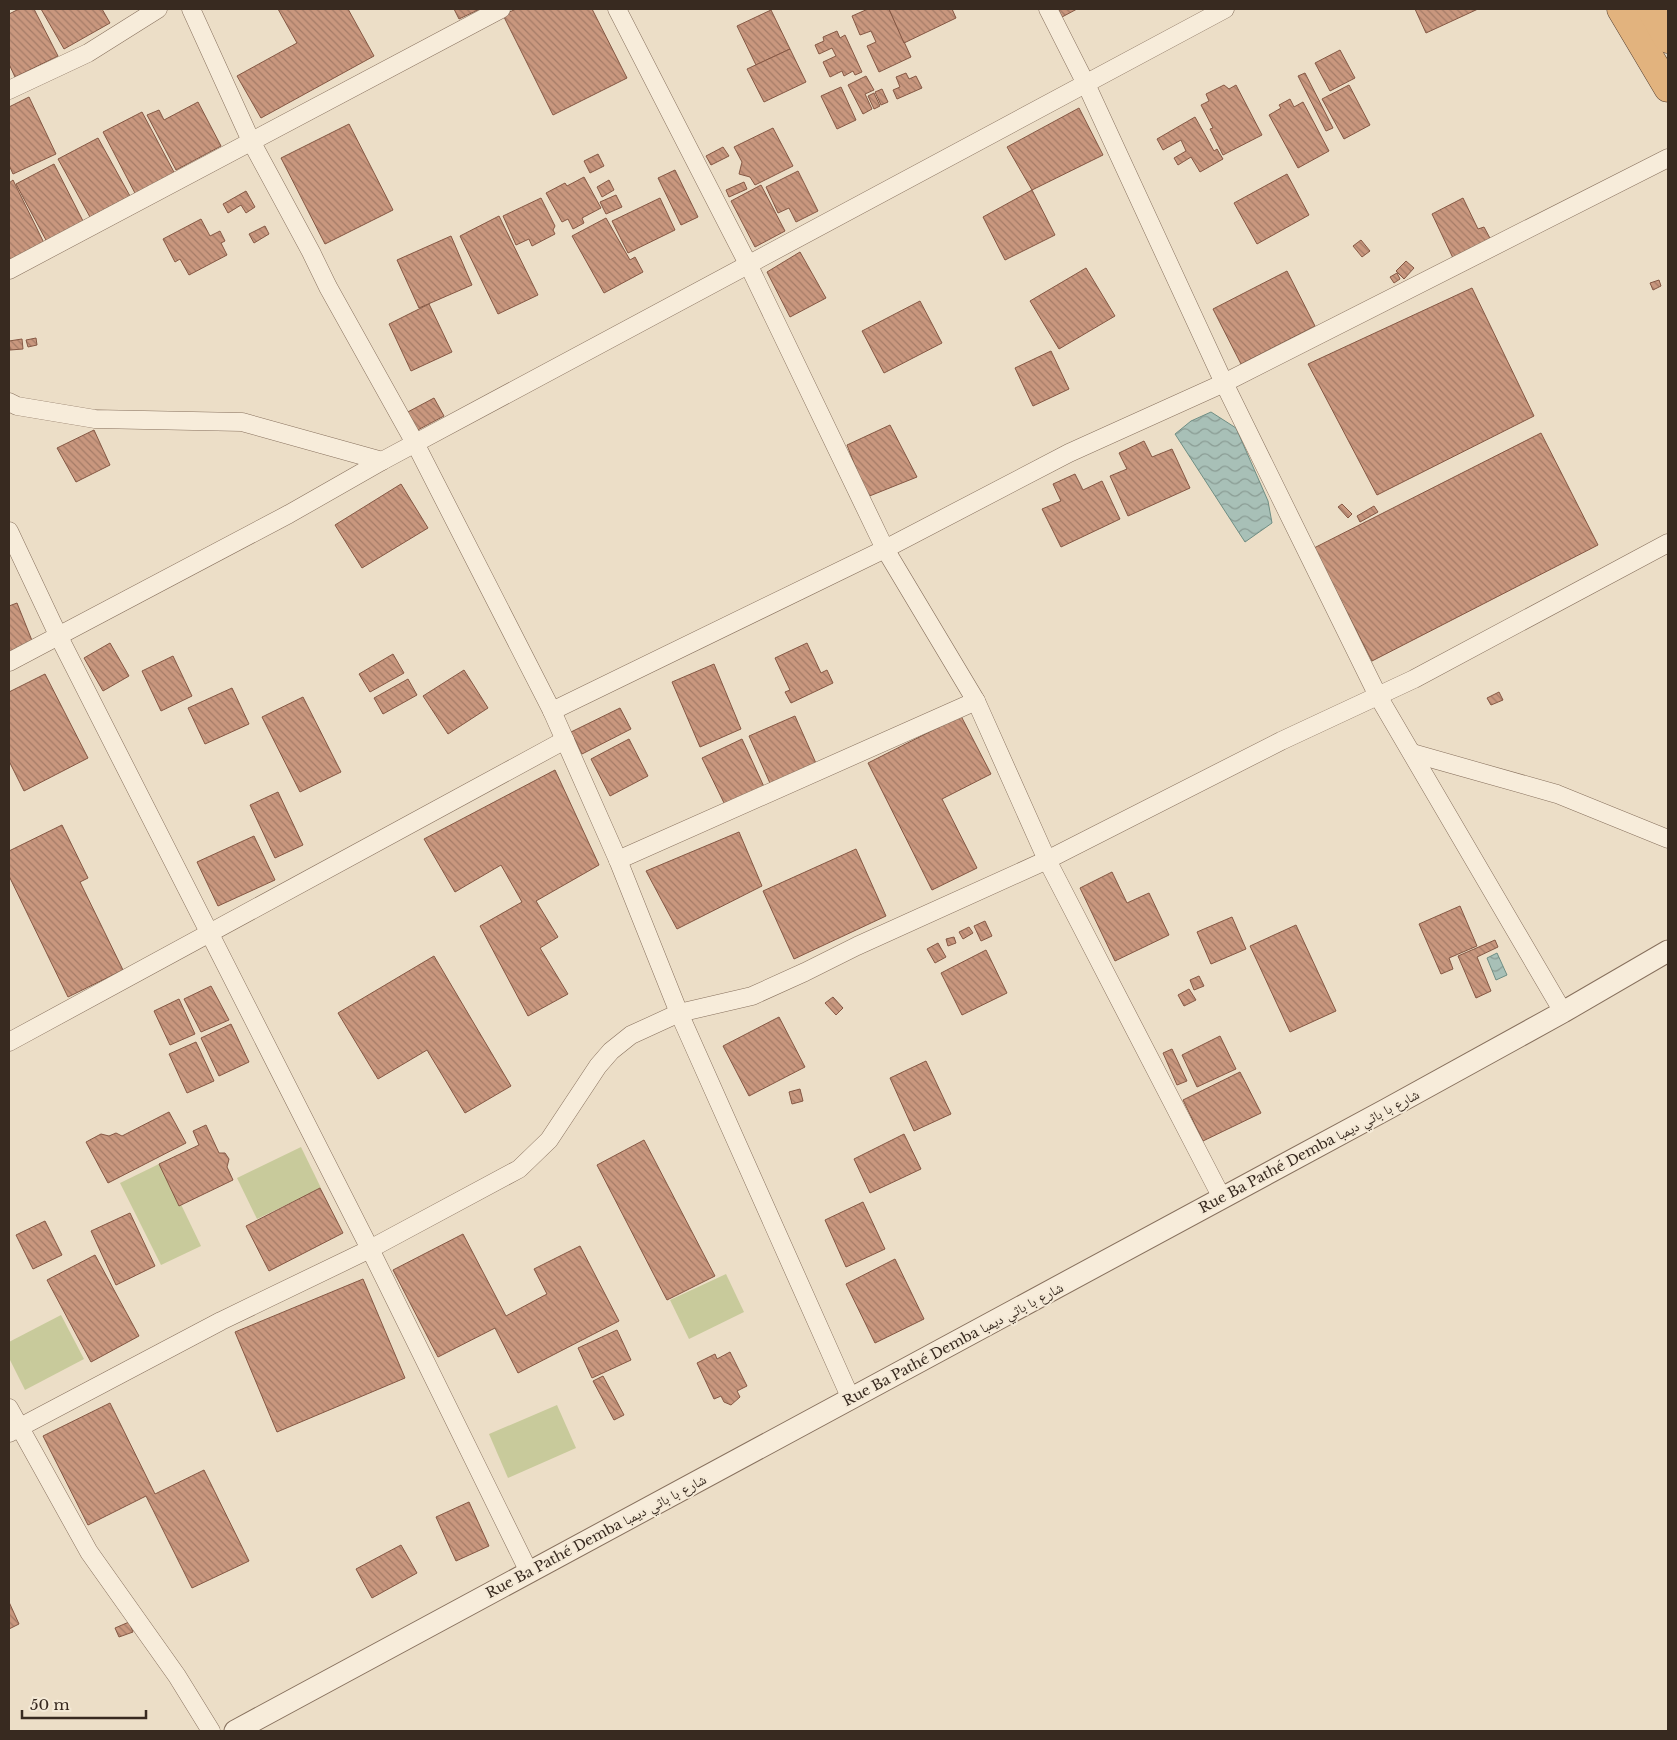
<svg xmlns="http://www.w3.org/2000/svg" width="1677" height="1740" viewBox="0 0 1677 1740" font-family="'Libre Baskerville','Noto Naskh Arabic',serif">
	<defs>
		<pattern id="water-waves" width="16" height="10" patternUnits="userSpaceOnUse" patternTransform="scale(1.25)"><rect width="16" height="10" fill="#a8c0b7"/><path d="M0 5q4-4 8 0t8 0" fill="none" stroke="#8a9c94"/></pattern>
		<pattern id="building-back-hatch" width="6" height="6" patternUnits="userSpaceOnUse" patternTransform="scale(1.25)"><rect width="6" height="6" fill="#c9977e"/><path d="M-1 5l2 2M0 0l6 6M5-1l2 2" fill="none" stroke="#a47b67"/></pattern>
	</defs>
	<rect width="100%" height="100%" fill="#ecdec7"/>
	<g fill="#c8ca9b">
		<path d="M 301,1147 L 321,1188 L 257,1219 L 237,1178 Z"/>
		<path d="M 161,1163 L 201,1246 L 161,1265 L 120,1183 Z"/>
		<path d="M 726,1274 L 744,1312 L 689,1339 L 670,1300 Z"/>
		<path d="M 61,1315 L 84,1359 L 25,1390 L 9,1358 L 9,1342 Z"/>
		<path d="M 557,1405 L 576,1448 L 508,1478 L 489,1434 Z"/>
	</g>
	<g fill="url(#water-waves)" stroke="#6f8e84">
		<path d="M 1211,412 L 1236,428 L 1268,501 L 1272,523 L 1245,542 L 1175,434 L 1191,421 Z"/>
		<path d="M 1497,953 L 1507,975 L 1496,980 L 1487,958 Z"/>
	</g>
	<g fill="url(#building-back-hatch)" stroke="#855844">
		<path d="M 19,9 L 34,9 L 58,56 L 15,77 L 9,64 L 9,14 Z"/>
		<path d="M 41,9 L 102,9 L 110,23 L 64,49 Z"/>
		<path d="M 278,9 L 348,9 L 374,56 L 261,118 L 237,76 L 297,43 Z"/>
		<path d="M 454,9 L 480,9 L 459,19 Z"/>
		<path d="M 516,9 L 592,9 L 627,78 L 553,115 L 503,15 Z"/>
		<path d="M 868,9 L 889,9 L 911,57 L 879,72 L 867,46 L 876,42 L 871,31 L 860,35 L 852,16 Z"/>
		<path d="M 889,9 L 952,9 L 956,18 L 904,43 Z"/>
		<path d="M 1058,9 L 1077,9 L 1062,17 Z"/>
		<path d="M 1415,9 L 1478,9 L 1426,33 Z"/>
		<path d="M 771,10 L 790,49 L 756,65 L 737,26 Z"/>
		<path d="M 837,31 L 840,38 L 845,35 L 862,72 L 855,75 L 853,71 L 844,76 L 842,71 L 830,77 L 823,62 L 836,56 L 832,48 L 819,54 L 815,45 L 824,41 L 823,37 Z"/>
		<path d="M 790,49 L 806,82 L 764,102 L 747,69 Z"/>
		<path d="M 1340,50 L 1355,78 L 1330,91 L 1315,63 Z"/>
		<path d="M 906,73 L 909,79 L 916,76 L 922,88 L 897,99 L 893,90 L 900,87 L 896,77 Z"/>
		<path d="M 1305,73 L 1333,128 L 1326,131 L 1298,76 Z"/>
		<path d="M 866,76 L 874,90 L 865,94 L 872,109 L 863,114 L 848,85 Z"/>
		<path d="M 1224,85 L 1229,89 L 1236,85 L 1262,135 L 1223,155 L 1210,129 L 1213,128 L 1201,105 L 1209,101 L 1206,94 Z"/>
		<path d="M 1349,85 L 1370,125 L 1344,139 L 1322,99 Z"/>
		<path d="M 841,87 L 856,120 L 837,129 L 821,96 Z"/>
		<path d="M 882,89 L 888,102 L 881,105 L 875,92 Z"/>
		<path d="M 874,93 L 880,106 L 874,109 L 868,96 Z"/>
		<path d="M 29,97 L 56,154 L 13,174 L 9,165 L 9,107 Z"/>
		<path d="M 1290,99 L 1294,107 L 1303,102 L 1329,151 L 1298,168 L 1269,115 L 1281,108 L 1279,105 Z"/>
		<path d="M 198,102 L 221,146 L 176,170 L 147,115 L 159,110 L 164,120 Z"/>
		<path d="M 1079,108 L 1103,155 L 1032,190 L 1007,147 Z"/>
		<path d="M 142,112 L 175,174 L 136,195 L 103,132 Z"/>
		<path d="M 1195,117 L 1214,151 L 1217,149 L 1223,159 L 1200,172 L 1191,157 L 1178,165 L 1174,158 L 1186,151 L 1181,140 L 1163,150 L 1157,139 Z"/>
		<path d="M 349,124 L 393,210 L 325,244 L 281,158 Z"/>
		<path d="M 773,128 L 793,166 L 755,185 L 750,177 L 739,174 L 742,162 L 734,147 Z"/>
		<path d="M 98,138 L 130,196 L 90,217 L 58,159 Z"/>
		<path d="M 723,147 L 729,156 L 711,165 L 706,156 Z"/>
		<path d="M 598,154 L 604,166 L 590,173 L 584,161 Z"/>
		<path d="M 54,164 L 84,223 L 47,242 L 16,184 Z"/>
		<path d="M 675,170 L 698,217 L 681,225 L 658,178 Z"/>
		<path d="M 798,171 L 818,211 L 796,222 L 789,208 L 778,213 L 766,187 Z"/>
		<path d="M 1287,174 L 1309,215 L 1257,244 L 1234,203 Z"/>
		<path d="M 584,177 L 601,208 L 582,218 L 584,223 L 573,229 L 568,219 L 562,222 L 546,193 L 565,183 L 567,186 Z"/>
		<path d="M 13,180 L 44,243 L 9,261 L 9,183 Z"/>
		<path d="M 609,180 L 614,190 L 602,197 L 597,187 Z"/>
		<path d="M 744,182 L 747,189 L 729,197 L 726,190 Z"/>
		<path d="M 761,185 L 785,231 L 755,247 L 731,201 Z"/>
		<path d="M 1032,190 L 1055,235 L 1005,260 L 983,217 Z"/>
		<path d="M 246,191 L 255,207 L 246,213 L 241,205 L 228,213 L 223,204 Z"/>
		<path d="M 616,195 L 622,207 L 606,214 L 600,202 Z"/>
		<path d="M 541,198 L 555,226 L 553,230 L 555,234 L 532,246 L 529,239 L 516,245 L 503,216 Z"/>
		<path d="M 660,198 L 675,230 L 628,253 L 612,221 Z"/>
		<path d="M 1463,198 L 1478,229 L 1484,227 L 1491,240 L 1453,258 L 1432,214 Z"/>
		<path d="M 499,216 L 538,295 L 498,314 L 460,236 Z"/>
		<path d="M 606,218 L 630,260 L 635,257 L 643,272 L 604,293 L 572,236 Z"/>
		<path d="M 201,219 L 210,236 L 220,231 L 225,241 L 221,243 L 227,255 L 189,275 L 180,259 L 175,262 L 163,239 Z"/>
		<path d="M 265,226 L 269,234 L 254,243 L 249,234 Z"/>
		<path d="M 451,236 L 472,285 L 419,308 L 397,260 Z"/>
		<path d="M 1361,240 L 1370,251 L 1362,257 L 1353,246 Z"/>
		<path d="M 800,252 L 826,298 L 790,317 L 767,272 Z"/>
		<path d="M 1406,261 L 1414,268 L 1404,279 L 1396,271 Z"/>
		<path d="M 1086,268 L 1115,316 L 1059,349 L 1030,301 Z"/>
		<path d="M 1287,271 L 1315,326 L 1241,364 L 1213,309 Z"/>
		<path d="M 1397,273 L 1400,279 L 1394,283 L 1390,277 Z"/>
		<path d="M 1659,280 L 1661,286 L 1653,290 L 1650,283 Z"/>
		<path d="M 1472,288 L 1534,416 L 1377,495 L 1308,364 Z"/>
		<path d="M 920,301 L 942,343 L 884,373 L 862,331 Z"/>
		<path d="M 429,304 L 452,352 L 411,371 L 389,324 Z"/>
		<path d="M 36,338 L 37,345 L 28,347 L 26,340 Z"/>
		<path d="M 22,339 L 23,349 L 10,350 L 9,341 Z"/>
		<path d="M 1051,351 L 1069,389 L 1033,406 L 1015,368 Z"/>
		<path d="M 434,398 L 444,416 L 414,432 L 404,414 Z"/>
		<path d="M 890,425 L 917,477 L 867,497 L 847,445 Z"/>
		<path d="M 94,430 L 110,465 L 76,482 L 57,448 Z"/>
		<path d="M 1541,433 L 1598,545 L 1372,661 L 1314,548 Z"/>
		<path d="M 1144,441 L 1152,457 L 1172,449 L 1190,488 L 1128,516 L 1110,476 L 1127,469 L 1119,453 Z"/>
		<path d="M 1075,474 L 1083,490 L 1102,481 L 1120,519 L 1061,547 L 1042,509 L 1061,501 L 1053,484 Z"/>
		<path d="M 401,484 L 428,528 L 362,568 L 335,525 Z"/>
		<path d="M 1342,504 L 1352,514 L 1348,518 L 1338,507 Z"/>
		<path d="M 1374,506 L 1378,512 L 1360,522 L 1357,516 Z"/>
		<path d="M 17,603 L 33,643 L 9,653 L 9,606 Z"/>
		<path d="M 110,643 L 129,676 L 103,691 L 84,658 Z"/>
		<path d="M 807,643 L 821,673 L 827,670 L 833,683 L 791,703 L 785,692 L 790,690 L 775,658 Z"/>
		<path d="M 393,654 L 404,673 L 370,692 L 359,674 Z"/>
		<path d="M 173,656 L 192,696 L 161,711 L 142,671 Z"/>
		<path d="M 714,664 L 741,729 L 700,747 L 672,682 Z"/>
		<path d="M 464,670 L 488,708 L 448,734 L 423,696 Z"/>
		<path d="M 45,674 L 88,758 L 24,791 L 9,761 L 9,692 Z"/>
		<path d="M 408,679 L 417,695 L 383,714 L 374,698 Z"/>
		<path d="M 232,688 L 249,724 L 205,744 L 188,708 Z"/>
		<path d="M 1499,692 L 1503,700 L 1491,705 L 1487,698 Z"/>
		<path d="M 303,697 L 341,772 L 300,792 L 262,717 Z"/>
		<path d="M 620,708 L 631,729 L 582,754 L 571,732 Z"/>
		<path d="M 795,716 L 819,770 L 773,790 L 749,736 Z"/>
		<path d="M 961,716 L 991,774 L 942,799 L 977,868 L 932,890 L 868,763 Z"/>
		<path d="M 629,739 L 648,776 L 610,796 L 591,759 Z"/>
		<path d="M 742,739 L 766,791 L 727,809 L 702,758 Z"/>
		<path d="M 555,770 L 599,865 L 536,901 L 558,937 L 540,948 L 568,994 L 528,1016 L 480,926 L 522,902 L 501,865 L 455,892 L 424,839 Z"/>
		<path d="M 278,792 L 303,845 L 275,858 L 250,805 Z"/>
		<path d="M 62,825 L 88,878 L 80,882 L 123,970 L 68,997 L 9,876 L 9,851 Z"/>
		<path d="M 739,832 L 762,886 L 677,929 L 646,871 Z"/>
		<path d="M 254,836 L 275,880 L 218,906 L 197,862 Z"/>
		<path d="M 856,849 L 886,916 L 794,959 L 763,891 Z"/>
		<path d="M 1112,872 L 1127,903 L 1149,893 L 1169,935 L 1115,961 L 1080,888 Z"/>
		<path d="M 1460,906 L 1477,946 L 1449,958 L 1453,969 L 1441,974 L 1419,924 Z"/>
		<path d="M 1232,917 L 1246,949 L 1211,964 L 1197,932 Z"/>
		<path d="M 985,921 L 992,936 L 981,941 L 974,926 Z"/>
		<path d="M 1296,925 L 1336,1011 L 1290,1032 L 1250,946 Z"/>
		<path d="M 969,927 L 973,933 L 963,939 L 959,932 Z"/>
		<path d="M 954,937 L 956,943 L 948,946 L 946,939 Z"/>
		<path d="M 1495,940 L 1498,947 L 1477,957 L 1491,991 L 1476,998 L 1458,956 Z"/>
		<path d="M 938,943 L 946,957 L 935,963 L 927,949 Z"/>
		<path d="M 986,950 L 1007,993 L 962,1015 L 941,973 Z"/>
		<path d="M 434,956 L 511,1086 L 465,1113 L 427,1050 L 378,1079 L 338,1013 Z"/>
		<path d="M 1199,976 L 1204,986 L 1194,990 L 1190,980 Z"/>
		<path d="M 211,986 L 229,1020 L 201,1032 L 184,999 Z"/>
		<path d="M 1189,989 L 1196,1000 L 1184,1006 L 1178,995 Z"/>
		<path d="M 833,997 L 843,1008 L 836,1015 L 825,1003 Z"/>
		<path d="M 179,999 L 195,1034 L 170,1045 L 154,1011 Z"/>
		<path d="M 779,1017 L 805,1067 L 749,1096 L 723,1046 Z"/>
		<path d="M 231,1024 L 249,1062 L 219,1076 L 201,1038 Z"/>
		<path d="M 1220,1036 L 1236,1069 L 1197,1087 L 1182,1055 Z"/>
		<path d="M 196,1042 L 214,1081 L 187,1093 L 169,1054 Z"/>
		<path d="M 1172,1049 L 1187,1081 L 1177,1085 L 1163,1053 Z"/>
		<path d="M 926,1061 L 951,1114 L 914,1131 L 890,1078 Z"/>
		<path d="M 1240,1072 L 1261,1113 L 1203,1141 L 1183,1100 Z"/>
		<path d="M 800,1089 L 803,1101 L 792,1104 L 789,1092 Z"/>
		<path d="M 169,1112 L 186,1143 L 108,1183 L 86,1142 L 101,1134 L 109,1136 L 116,1133 L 122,1136 Z"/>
		<path d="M 206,1125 L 219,1153 L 225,1153 L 229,1159 L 227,1167 L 233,1180 L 179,1206 L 159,1164 L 199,1145 L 193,1131 Z"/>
		<path d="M 904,1134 L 921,1169 L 870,1193 L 854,1159 Z"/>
		<path d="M 644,1140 L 715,1276 L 667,1300 L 597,1165 Z"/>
		<path d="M 320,1188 L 343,1233 L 269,1271 L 246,1226 Z"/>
		<path d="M 863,1202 L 885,1249 L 846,1267 L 825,1220 Z"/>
		<path d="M 130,1213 L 155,1266 L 116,1285 L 91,1231 Z"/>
		<path d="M 45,1221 L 62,1255 L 33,1269 L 16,1235 Z"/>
		<path d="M 463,1234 L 506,1316 L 547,1294 L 534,1269 L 580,1246 L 619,1321 L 518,1373 L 495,1328 L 438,1357 L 393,1270 Z"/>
		<path d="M 95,1255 L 139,1336 L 91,1362 L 47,1280 Z"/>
		<path d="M 895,1259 L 924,1319 L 875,1343 L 846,1284 Z"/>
		<path d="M 363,1279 L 405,1378 L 277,1432 L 235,1332 Z"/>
		<path d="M 617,1330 L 631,1360 L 592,1378 L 578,1348 Z"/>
		<path d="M 730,1352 L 747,1386 L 737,1391 L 740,1397 L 731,1405 L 724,1402 L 721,1396 L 714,1399 L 697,1363 L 715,1354 L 717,1359 Z"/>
		<path d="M 603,1376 L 624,1415 L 614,1420 L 593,1381 Z"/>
		<path d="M 110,1403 L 155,1494 L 204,1470 L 249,1561 L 192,1588 L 146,1496 L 88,1525 L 43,1436 Z"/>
		<path d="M 469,1502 L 489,1546 L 456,1561 L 436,1517 Z"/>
		<path d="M 401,1545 L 417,1573 L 372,1598 L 356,1569 Z"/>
		<path d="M 9,1602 L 19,1624 L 9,1629 Z"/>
		<path d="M 129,1622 L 133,1632 L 119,1637 L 115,1628 Z"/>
	</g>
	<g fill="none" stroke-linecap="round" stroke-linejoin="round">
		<g stroke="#87705d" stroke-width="19">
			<g id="minor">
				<path d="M 191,9 L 251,141 L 311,252 L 328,287 L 415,443 L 552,711 L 618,860 L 679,1013 L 851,1399"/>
				<path d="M 617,9 L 748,264 L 885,549 L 976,701 L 1047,860 L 1222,1198"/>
				<path d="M 1048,9 L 1086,84 L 1224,383 L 1378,696 L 1563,1012"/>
				<path d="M 9,90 L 88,53 L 158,9"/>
				<path d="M 9,270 L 501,9"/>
				<path d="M 9,402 L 17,406 L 95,419 L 242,422 L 382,461"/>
				<path d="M 9,531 L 58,635 L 370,1249 L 529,1572"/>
				<path d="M 9,662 L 289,514 L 382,461 L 1225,9"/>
				<path d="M 552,711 L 885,549 L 1069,453 L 1224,383 L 1668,158"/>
				<path d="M 1412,753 L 1557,794 L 1668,839"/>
				<path d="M 618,860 L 976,701"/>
				<path d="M 9,1042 L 565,740"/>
				<path d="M 9,1408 L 89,1552 L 177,1676 L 211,1731"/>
				<path d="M 9,1433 L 221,1321 L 370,1249 L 519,1169 L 549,1140 L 598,1066 L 611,1051 L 631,1035 L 679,1013 L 752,996 L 805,972 L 857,946 L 1047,860 L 1281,741 L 1414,679 L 1668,543"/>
			</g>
		</g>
		<g stroke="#87705d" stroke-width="23">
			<path id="tertiary" d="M 235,1731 L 1387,1109 L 1563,1012 L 1668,951"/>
		</g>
		<g stroke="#553f31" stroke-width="29">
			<g id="trunk">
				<path d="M 1621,9 L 1668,88"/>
				<path d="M 1651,9 L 1668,39"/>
			</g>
		</g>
		<use href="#minor" stroke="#f7ecda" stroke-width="18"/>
		<use href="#tertiary" stroke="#f7ecda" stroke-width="21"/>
		<use href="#trunk" stroke="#e2b37e" stroke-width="28"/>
	</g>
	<g text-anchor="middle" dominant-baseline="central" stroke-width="4" stroke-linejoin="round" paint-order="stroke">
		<g font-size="14" fill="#382a20" stroke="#f4e9d6">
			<text transform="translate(1309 1151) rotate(-28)">Rue Ba Pathé Demba شارع با باثي ديمبا</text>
			<text transform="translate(953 1344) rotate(-28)">Rue Ba Pathé Demba شارع با باثي ديمبا</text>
			<text transform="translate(596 1536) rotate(-28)">Rue Ba Pathé Demba شارع با باثي ديمبا</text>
		</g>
	</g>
	<rect width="1677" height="1740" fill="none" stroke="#382a20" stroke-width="20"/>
	<path d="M22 1710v8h124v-8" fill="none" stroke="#382a20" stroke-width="2.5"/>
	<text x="30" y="1710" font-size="15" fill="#382a20" stroke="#f4e9d6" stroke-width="4" paint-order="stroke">50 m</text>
</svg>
